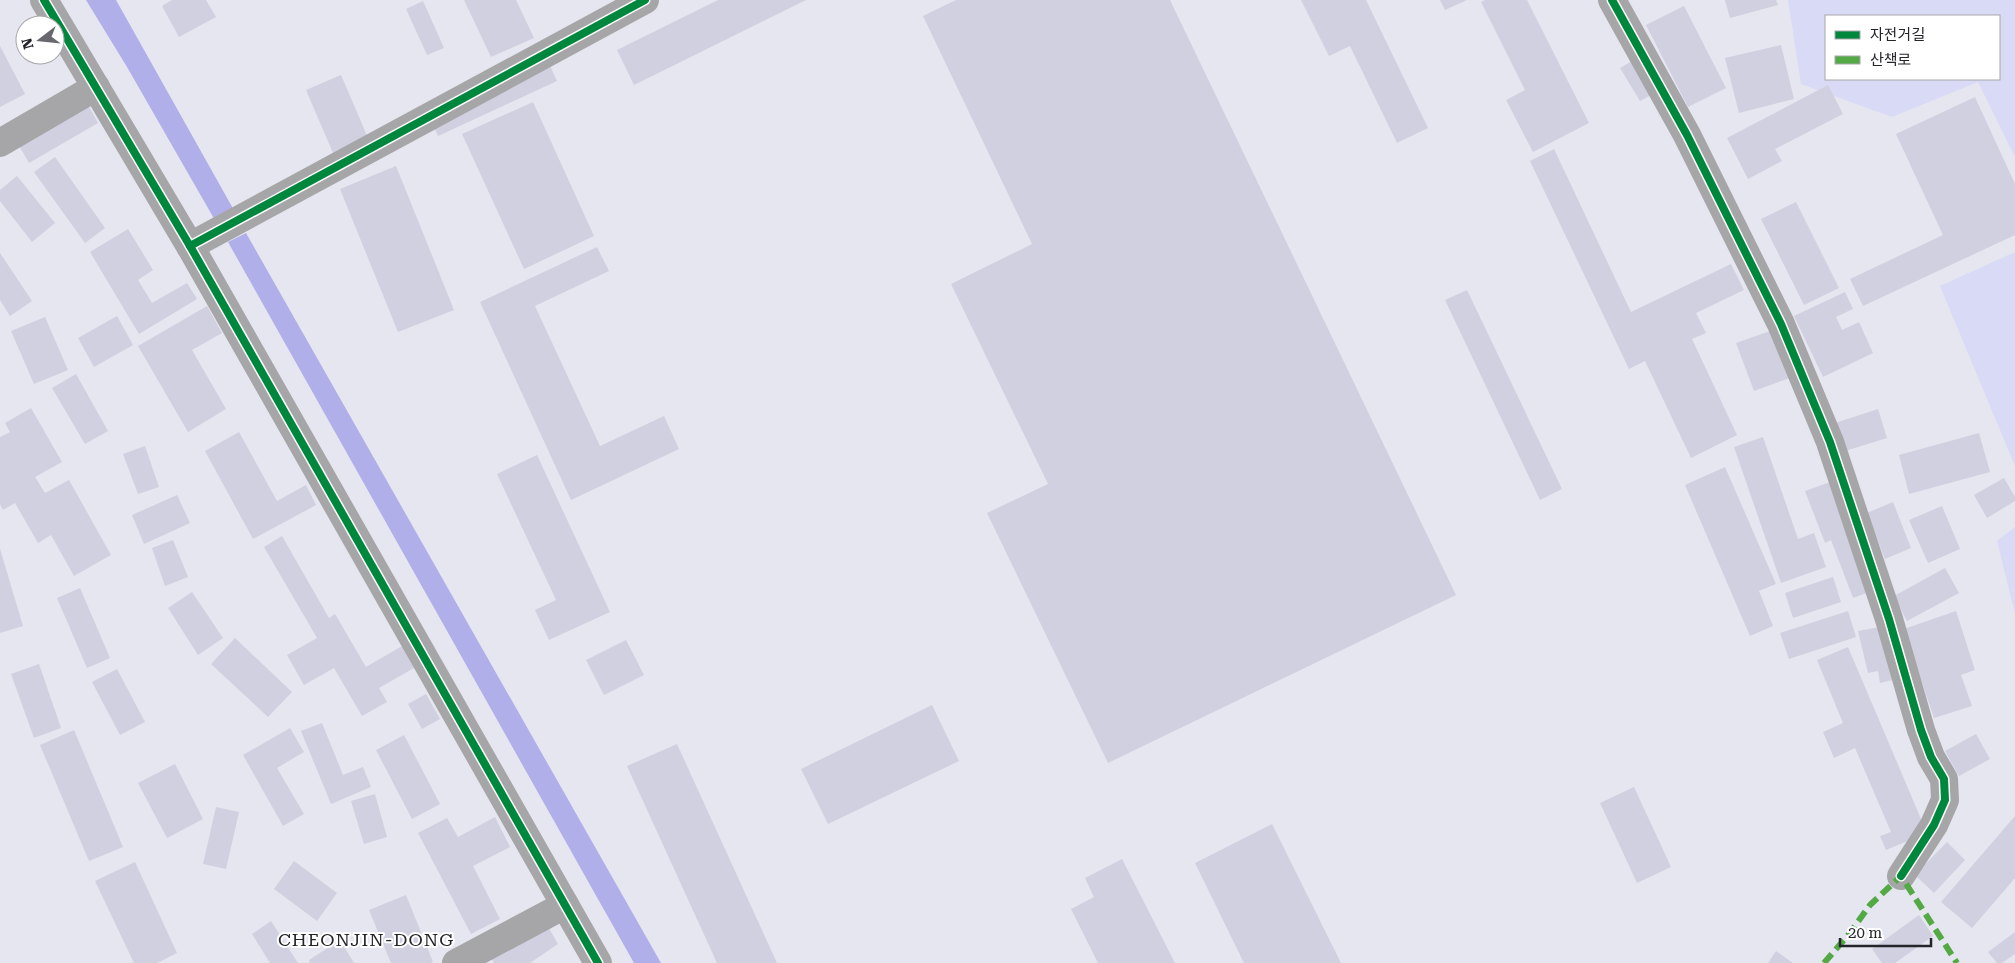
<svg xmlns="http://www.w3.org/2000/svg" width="2015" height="963" viewBox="0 0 2015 963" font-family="'Roboto Serif','Noto Sans KR',serif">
	<rect width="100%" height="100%" fill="#e6e6f0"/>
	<g fill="#d9daf6" fill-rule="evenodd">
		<path d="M 1788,0 L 2015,0 L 2015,157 L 1978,82 L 1892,117 L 1801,84 ZM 1826,16 L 1999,16 L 1999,79 L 1826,79 Z"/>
		<path d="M 2015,252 L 2015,466 L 1940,286 Z"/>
		<path d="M 2015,527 L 2015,614 L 1997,541 Z"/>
	</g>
	<g fill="#b1afea">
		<path d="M 86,0 L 116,0 L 235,212 L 216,222 L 127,67 Z"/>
		<path d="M 246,233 L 661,963 L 634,963 L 228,242 Z"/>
	</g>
	<g fill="#d0d0e0">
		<path d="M 172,0 L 206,0 L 216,17 L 179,37 L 162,6 Z"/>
		<path d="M 464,0 L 516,0 L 534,38 L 491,57 Z"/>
		<path d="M 718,0 L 806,0 L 634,85 L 617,50 Z"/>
		<path d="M 956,0 L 1170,0 L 1456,595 L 1108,763 L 987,513 L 1048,484 L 951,284 L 1032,244 L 923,16 Z"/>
		<path d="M 1301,0 L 1366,0 L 1428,128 L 1397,143 L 1350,46 L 1329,56 Z"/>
		<path d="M 1440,0 L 1467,0 L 1445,10 Z"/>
		<path d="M 1485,0 L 1527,0 L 1589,123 L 1533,152 L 1506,100 L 1525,90 L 1481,2 Z"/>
		<path d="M 1725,0 L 1776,0 L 1778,5 L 1730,18 Z"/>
		<path d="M 423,1 L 444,48 L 427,55 L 406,9 Z"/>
		<path d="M 1684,6 L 1726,88 L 1688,107 L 1646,25 Z"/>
		<path d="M 1781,45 L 1794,99 L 1739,113 L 1725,58 Z"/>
		<path d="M 0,46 L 25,94 L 0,107 Z"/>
		<path d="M 546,57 L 557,81 L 438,136 L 427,112 Z"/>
		<path d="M 1634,60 L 1655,93 L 1640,101 L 1620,68 Z"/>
		<path d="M 341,75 L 368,138 L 333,153 L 306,90 Z"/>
		<path d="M 1828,85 L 1843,114 L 1775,149 L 1782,161 L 1748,179 L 1727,138 Z"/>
		<path d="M 1975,97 L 2015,184 L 2015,235 L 1863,306 L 1850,279 L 1943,235 L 1896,134 Z"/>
		<path d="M 533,102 L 594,236 L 524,269 L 462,134 Z"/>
		<path d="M 87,103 L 98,123 L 29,163 L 17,142 Z"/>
		<path d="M 1554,149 L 1631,312 L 1731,264 L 1744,290 L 1696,313 L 1706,333 L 1692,339 L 1737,435 L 1691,458 L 1645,361 L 1629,369 L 1530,161 Z"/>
		<path d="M 55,157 L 105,228 L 85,243 L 34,172 Z"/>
		<path d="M 396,166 L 454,310 L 398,332 L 340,189 Z"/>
		<path d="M 17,176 L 55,223 L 32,242 L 0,201 L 0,190 Z"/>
		<path d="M 1796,202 L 1839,288 L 1804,305 L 1761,219 Z"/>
		<path d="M 128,229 L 153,270 L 138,280 L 152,303 L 187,283 L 197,299 L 139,334 L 90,252 Z"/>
		<path d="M 597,247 L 609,271 L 535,306 L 600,446 L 664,416 L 679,449 L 571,500 L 480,302 Z"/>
		<path d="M 0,253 L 32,301 L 10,316 L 0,300 Z"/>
		<path d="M 1467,290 L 1562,489 L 1540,500 L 1445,300 Z"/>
		<path d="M 1845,292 L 1853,309 L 1836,317 L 1842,330 L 1859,322 L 1873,353 L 1823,377 L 1794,316 Z"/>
		<path d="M 207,306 L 222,333 L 192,350 L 226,409 L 188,432 L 138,346 Z"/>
		<path d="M 117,316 L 133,345 L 94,367 L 78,338 Z"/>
		<path d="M 45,317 L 68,370 L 34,384 L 11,331 Z"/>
		<path d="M 1773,330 L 1790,378 L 1754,391 L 1736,343 Z"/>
		<path d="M 76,374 L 108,431 L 85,444 L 52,388 Z"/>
		<path d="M 31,408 L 62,462 L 35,477 L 45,493 L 69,480 L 111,555 L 74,576 L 51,535 L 38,543 L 15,503 L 3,510 L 0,504 L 0,437 L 10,432 L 5,423 Z"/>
		<path d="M 1878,409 L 1887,438 L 1842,452 L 1832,424 Z"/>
		<path d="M 239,432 L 277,501 L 306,485 L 316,505 L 253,539 L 205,451 Z"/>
		<path d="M 1979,433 L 1990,472 L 1909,494 L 1899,455 Z"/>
		<path d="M 1763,437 L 1798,539 L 1814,533 L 1826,567 L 1781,583 L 1734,447 Z"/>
		<path d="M 145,446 L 159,487 L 138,494 L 123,454 Z"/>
		<path d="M 537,455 L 610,612 L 549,640 L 535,610 L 556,600 L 497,474 Z"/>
		<path d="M 1725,467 L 1776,584 L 1759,591 L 1773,626 L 1750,636 L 1685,485 Z"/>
		<path d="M 2004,478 L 2015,497 L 2015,501 L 1987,518 L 1974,495 Z"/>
		<path d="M 1833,481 L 1875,590 L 1853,598 L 1831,540 L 1825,543 L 1805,491 Z"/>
		<path d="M 177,495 L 190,523 L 144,544 L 132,515 Z"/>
		<path d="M 1893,502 L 1911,548 L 1885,559 L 1867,513 Z"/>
		<path d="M 1942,506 L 1960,549 L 1928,563 L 1909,520 Z"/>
		<path d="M 282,536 L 329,618 L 335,614 L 366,667 L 402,646 L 414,668 L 379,688 L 387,702 L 362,716 L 334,668 L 304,685 L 287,655 L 317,638 L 264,547 Z"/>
		<path d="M 173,540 L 188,577 L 165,586 L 152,548 Z"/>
		<path d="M 0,549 L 23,626 L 0,633 Z"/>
		<path d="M 1945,568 L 1959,593 L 1907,621 L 1894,596 Z"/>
		<path d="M 1833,577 L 1841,602 L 1793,618 L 1785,593 Z"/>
		<path d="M 80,588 L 110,658 L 87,668 L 57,598 Z"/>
		<path d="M 192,592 L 223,638 L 198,655 L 168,608 Z"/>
		<path d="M 1848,611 L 1856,637 L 1789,659 L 1780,633 Z"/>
		<path d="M 1956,611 L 1975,670 L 1961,675 L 1972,706 L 1934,718 L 1904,629 Z"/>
		<path d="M 1885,626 L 1897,679 L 1880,683 L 1878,671 L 1868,673 L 1858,631 Z"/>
		<path d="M 235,638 L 292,692 L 268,717 L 211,664 Z"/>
		<path d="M 626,640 L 644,675 L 604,695 L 586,660 Z"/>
		<path d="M 1848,647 L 1927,833 L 1886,850 L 1880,836 L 1891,832 L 1855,748 L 1834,758 L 1823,732 L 1843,723 L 1817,660 Z"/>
		<path d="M 39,664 L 61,728 L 34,738 L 11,674 Z"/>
		<path d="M 117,669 L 145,722 L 120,735 L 92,682 Z"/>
		<path d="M 426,694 L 440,719 L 422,729 L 408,704 Z"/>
		<path d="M 932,705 L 959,761 L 828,824 L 801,769 Z"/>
		<path d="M 322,723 L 343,775 L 363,767 L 371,787 L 331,804 L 301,731 Z"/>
		<path d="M 290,728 L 304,752 L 277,768 L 304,814 L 283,826 L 243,755 Z"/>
		<path d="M 74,730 L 123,847 L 89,861 L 40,745 Z"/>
		<path d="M 1976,734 L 1990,759 L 1959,776 L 1945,751 Z"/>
		<path d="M 404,735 L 440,804 L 412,819 L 376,750 Z"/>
		<path d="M 677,744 L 777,963 L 717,963 L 627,766 Z"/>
		<path d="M 175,764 L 203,819 L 167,838 L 138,783 Z"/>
		<path d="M 1634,787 L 1671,867 L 1637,883 L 1600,803 Z"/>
		<path d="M 375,794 L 387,837 L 364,844 L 351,801 Z"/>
		<path d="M 216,807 L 239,812 L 226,869 L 203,864 Z"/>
		<path d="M 2015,816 L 2015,878 L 1972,928 L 1941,902 Z"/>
		<path d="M 495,817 L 510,847 L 473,866 L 500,919 L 471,934 L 418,833 L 447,818 L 458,837 Z"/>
		<path d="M 1272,824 L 1341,963 L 1244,963 L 1195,863 Z"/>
		<path d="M 1947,842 L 1965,860 L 1934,893 L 1915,875 Z"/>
		<path d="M 1122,859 L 1175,963 L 1098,963 L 1071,909 L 1094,897 L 1085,878 Z"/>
		<path d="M 294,861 L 337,893 L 317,921 L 274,889 Z"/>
		<path d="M 135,862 L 177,953 L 157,963 L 134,963 L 95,881 Z"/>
		<path d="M 406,895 L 433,962 L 430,963 L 391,963 L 369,910 Z"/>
		<path d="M 1919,915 L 1933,936 L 1895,963 L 1882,963 L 1872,949 Z"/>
		<path d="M 271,921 L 298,963 L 270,963 L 252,934 Z"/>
		<path d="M 547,925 L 558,944 L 530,963 L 494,963 L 491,958 Z"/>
		<path d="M 2015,932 L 2015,954 L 2002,963 L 1997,963 L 1988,952 Z"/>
		<path d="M 340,940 L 354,963 L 310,963 L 309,960 Z"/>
		<path d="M 1776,951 L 1793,963 L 1768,963 Z"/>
	</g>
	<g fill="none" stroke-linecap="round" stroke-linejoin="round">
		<g stroke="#a6a6a9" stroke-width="28">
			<path d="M 44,0 L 190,246 L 598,963"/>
			<path d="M 1612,0 L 1687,135 L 1781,324 L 1830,442 L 1889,619 L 1921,730 L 1931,757 L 1944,779 L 1945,800 L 1934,825 L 1901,876"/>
			<path d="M 0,143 L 96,87"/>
			<path d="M 190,246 L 645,0"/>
			<path d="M 456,963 L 565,905"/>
		</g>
		<path stroke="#53aa44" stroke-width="6" stroke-dasharray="12 6" stroke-linecap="butt" d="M 1824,963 L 1850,933 L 1870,905 L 1901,876 L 1957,963"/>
		<g stroke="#fff" stroke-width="11">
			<g id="cycleway">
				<path d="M 44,0 L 190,246 L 598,963"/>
				<path d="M 1612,0 L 1687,135 L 1781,324 L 1830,442 L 1889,619 L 1921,730 L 1931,757 L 1944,779 L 1945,800 L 1934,825 L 1901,876"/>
				<path d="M 190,246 L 645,0"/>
			</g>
		</g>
		<use href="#cycleway" stroke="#00873e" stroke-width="8"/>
	</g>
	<g text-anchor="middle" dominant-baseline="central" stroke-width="4" stroke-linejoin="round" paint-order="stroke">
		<g font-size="18" letter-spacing="1" fill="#24242a" stroke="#fff">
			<text x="366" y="939">CHEONJIN-DONG</text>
		</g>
	</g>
	<rect x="1825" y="15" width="175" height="65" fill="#ffffff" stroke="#a7a7aa"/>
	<rect x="1835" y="31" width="25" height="8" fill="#00873e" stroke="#a7a7aa"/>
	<text x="1870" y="40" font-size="15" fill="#24242a">자전거길</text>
	<rect x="1835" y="56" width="25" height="8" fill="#53aa44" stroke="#a7a7aa"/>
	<text x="1870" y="65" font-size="15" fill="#24242a">산책로</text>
	<g transform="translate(40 40) rotate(254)"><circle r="24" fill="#ffffff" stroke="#a7a7aa"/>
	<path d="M0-4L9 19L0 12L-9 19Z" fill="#68686f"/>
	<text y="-8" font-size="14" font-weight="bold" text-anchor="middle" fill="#24242a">N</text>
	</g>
	<path d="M1840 938v8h91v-8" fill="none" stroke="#24242a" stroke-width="2.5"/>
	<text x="1848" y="938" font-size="15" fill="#24242a" stroke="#ffffff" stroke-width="4" paint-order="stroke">20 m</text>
</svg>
